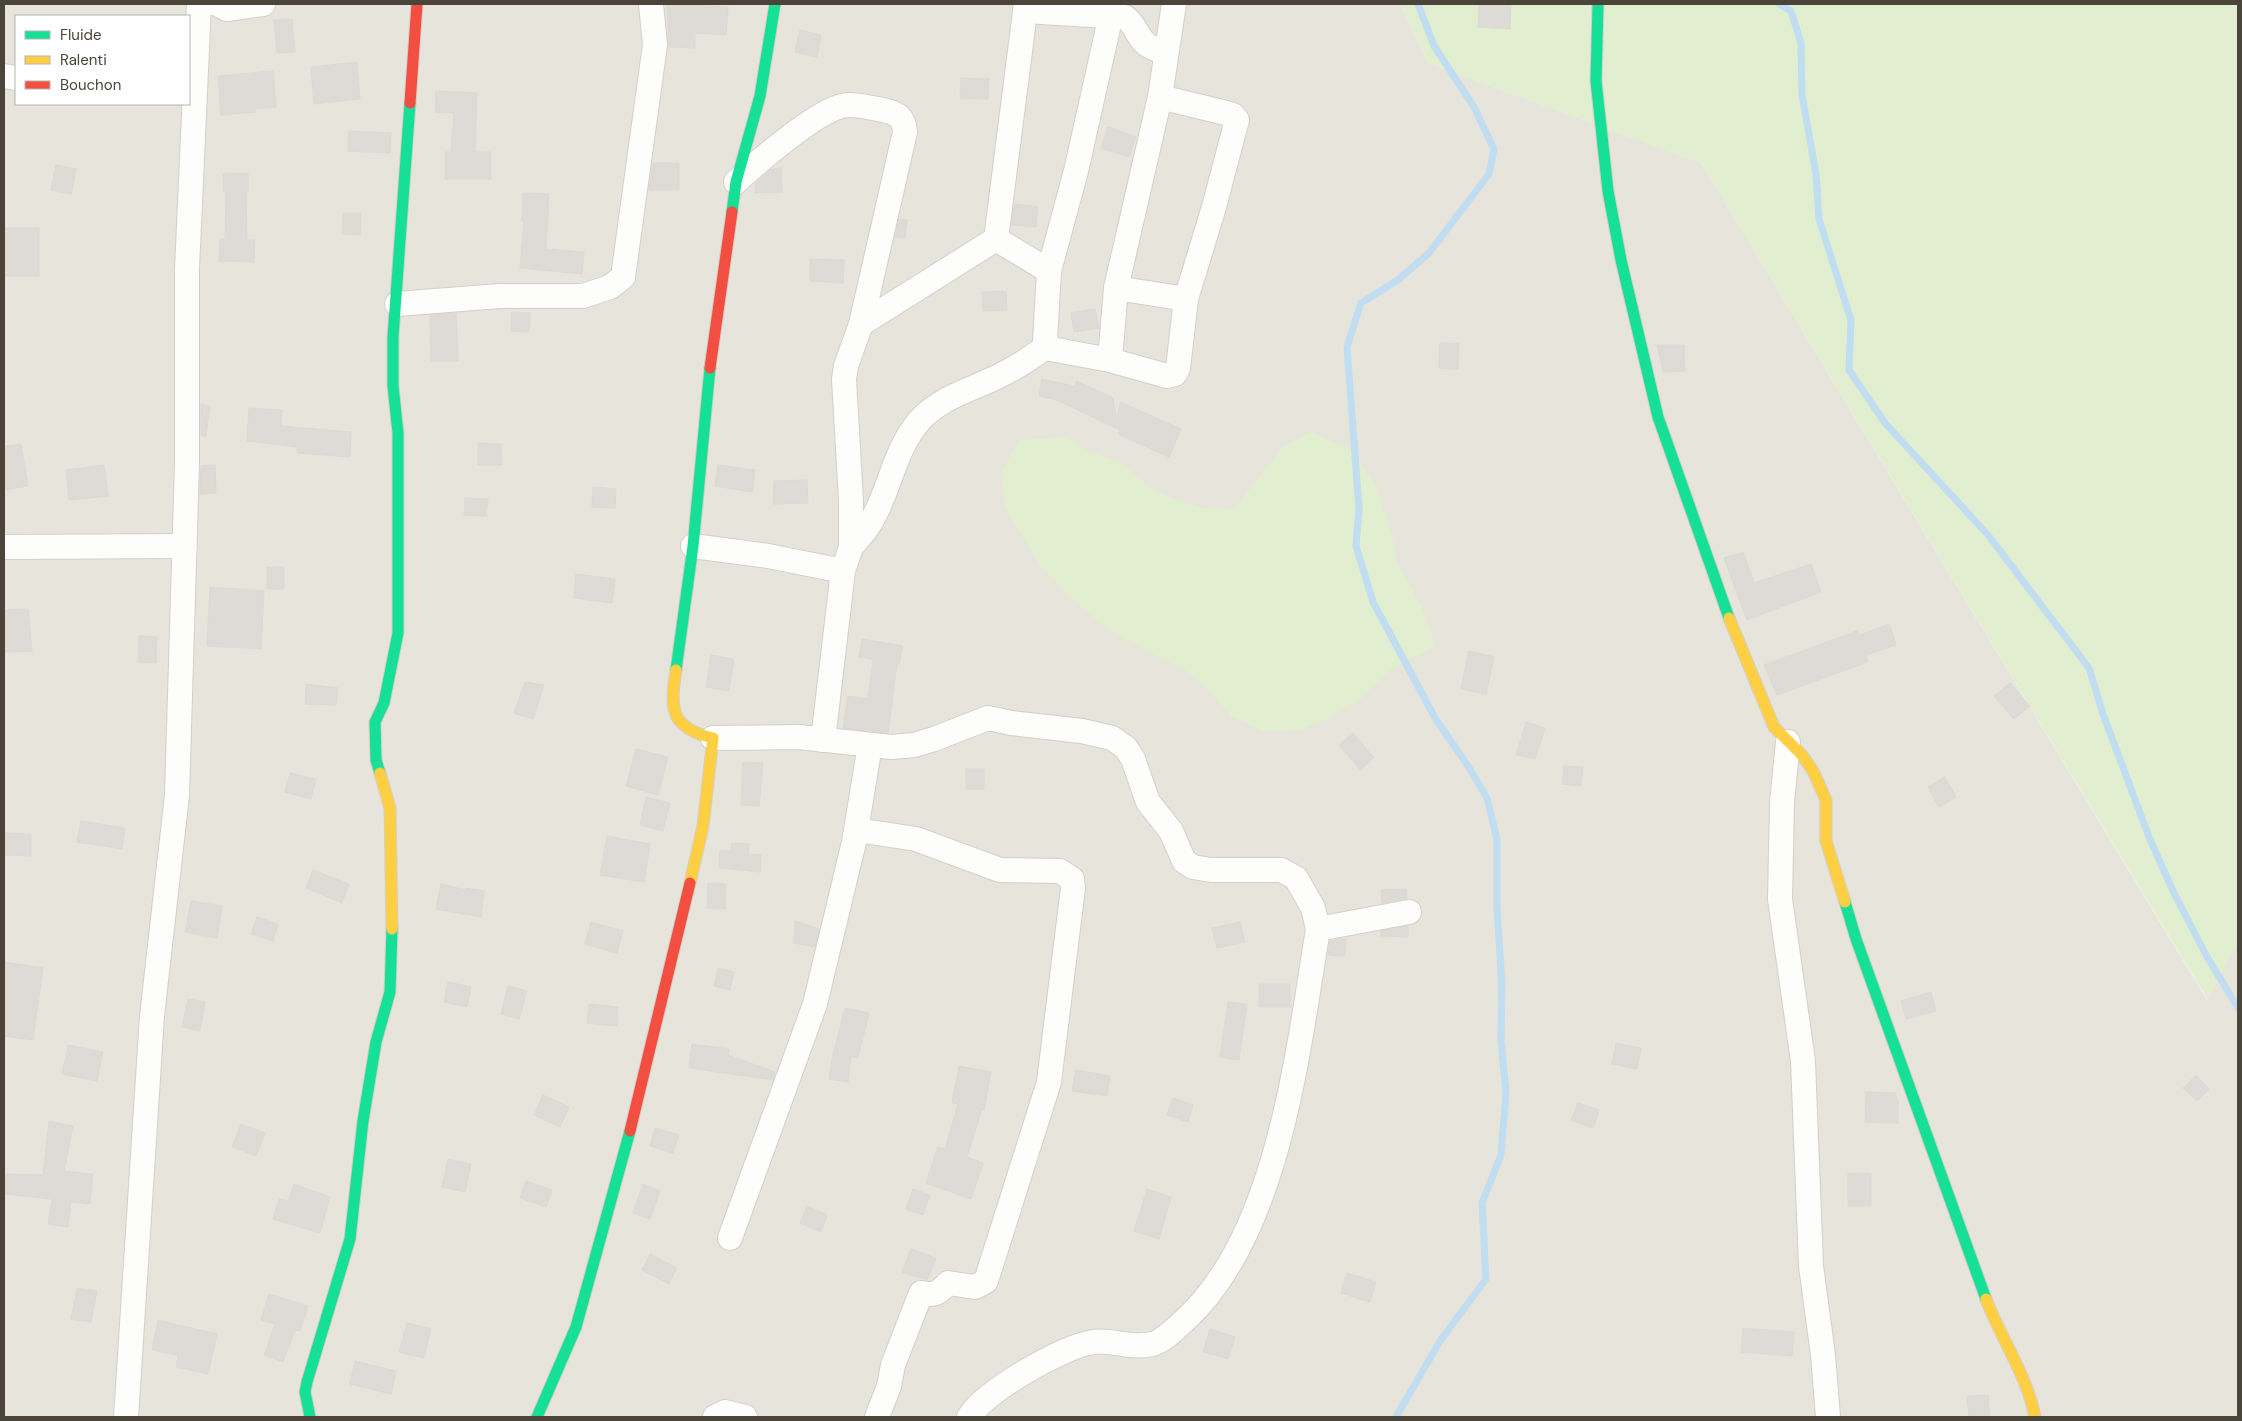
<svg xmlns="http://www.w3.org/2000/svg" width="2242" height="1421" viewBox="0 0 2242 1421" font-family="'DM Sans',sans-serif">
	<rect width="100%" height="100%" fill="#f4f2ee"/>
	<path fill="#e7e4dc" fill-rule="evenodd" d="M 4,4 L 1400,4 L 1428,63 L 1701,163 L 2207,1000 L 2238,941 L 2238,1417 L 4,1417 ZM 16,16 L 189,16 L 189,104 L 16,104 Z"/>
	<g fill="#e1eecf">
		<path d="M 1400,4 L 2238,4 L 2238,941 L 2208,1000 L 1701,163 L 1428,63 Z"/>
		<path d="M 1311,432 L 1352,450 L 1378,490 L 1392,534 L 1397,563 L 1421,605 L 1436,646 L 1389,671 L 1359,700 L 1332,717 L 1300,730 L 1263,731 L 1232,717 L 1205,686 L 1186,671 L 1142,649 L 1104,626 L 1076,603 L 1042,568 L 1005,507 L 1002,471 L 1019,440 L 1065,437 L 1091,452 L 1120,462 L 1156,492 L 1202,508 L 1234,509 L 1282,448 Z"/>
	</g>
	<g fill="none" stroke-linecap="round" stroke-linejoin="round">
		<g stroke="#c0ddf1" stroke-width="7">
			<path d="M 1779,4 L 1791,11 L 1801,43 L 1802,95 L 1816,174 L 1819,219 L 1851,320 L 1849,370 L 1885,423 L 1988,535 L 2089,668 L 2103,714 L 2149,837 L 2173,891 L 2206,955 L 2238,1008"/>
			<path d="M 1396,1417 L 1440,1341 L 1486,1279 L 1482,1203 L 1501,1155 L 1506,1093 L 1501,1040 L 1502,986 L 1497,909 L 1497,840 L 1487,798 L 1468,766 L 1435,718 L 1373,602 L 1356,546 L 1359,509 L 1347,347 L 1361,303 L 1398,280 L 1429,253 L 1489,174 L 1494,149 L 1474,107 L 1434,46 L 1418,4"/>
		</g>
	</g>
	<g fill="#dedbd6" stroke="#dcd9d4">
		<path d="M 667,4 L 728,7 L 726,35 L 695,33 L 695,48 L 669,47 Z"/>
		<path d="M 1479,4 L 1511,4 L 1510,29 L 1478,27 Z"/>
		<path d="M 292,19 L 295,52 L 277,53 L 274,20 Z"/>
		<path d="M 800,30 L 821,35 L 817,57 L 795,52 Z"/>
		<path d="M 357,62 L 360,99 L 314,104 L 311,67 Z"/>
		<path d="M 273,71 L 276,107 L 255,109 L 256,112 L 221,115 L 218,76 Z"/>
		<path d="M 961,78 L 989,79 L 988,99 L 960,98 Z"/>
		<path d="M 436,91 L 477,93 L 475,152 L 491,152 L 491,179 L 445,179 L 445,152 L 451,152 L 454,113 L 435,112 Z"/>
		<path d="M 1108,127 L 1136,137 L 1129,157 L 1101,148 Z"/>
		<path d="M 349,131 L 391,133 L 390,153 L 348,151 Z"/>
		<path d="M 653,163 L 679,163 L 679,190 L 649,190 Z"/>
		<path d="M 56,165 L 76,169 L 71,194 L 51,190 Z"/>
		<path d="M 781,168 L 782,192 L 755,193 L 755,184 L 772,169 Z"/>
		<path d="M 248,173 L 248,192 L 246,192 L 247,240 L 255,240 L 254,262 L 219,261 L 220,239 L 225,239 L 226,192 L 224,192 L 223,174 Z"/>
		<path d="M 523,193 L 549,194 L 546,249 L 584,252 L 582,274 L 520,268 L 524,221 L 522,221 Z"/>
		<path d="M 1014,204 L 1038,207 L 1036,227 L 1012,225 Z"/>
		<path d="M 343,213 L 361,213 L 360,235 L 342,234 Z"/>
		<path d="M 899,219 L 907,220 L 905,238 L 895,237 Z"/>
		<rect x="4" y="228" width="35" height="48"/>
		<path d="M 810,259 L 844,260 L 843,283 L 810,281 Z"/>
		<path d="M 1006,291 L 1007,310 L 983,311 L 982,292 Z"/>
		<path d="M 1095,309 L 1099,328 L 1074,332 L 1071,313 Z"/>
		<path d="M 512,312 L 530,313 L 529,332 L 511,331 Z"/>
		<path d="M 456,313 L 458,361 L 431,361 L 430,315 Z"/>
		<path d="M 1440,343 L 1459,344 L 1458,369 L 1439,368 Z"/>
		<path d="M 1657,345 L 1684,345 L 1685,371 L 1663,372 Z"/>
		<path d="M 1042,379 L 1074,386 L 1077,381 L 1113,398 L 1117,422 L 1120,402 L 1181,429 L 1169,457 L 1118,434 L 1120,430 L 1057,400 L 1039,396 Z"/>
		<path d="M 201,404 L 210,406 L 206,436 L 201,436 Z"/>
		<path d="M 249,408 L 282,410 L 281,426 L 351,432 L 350,457 L 297,453 L 297,447 L 247,441 Z"/>
		<path d="M 478,443 L 501,444 L 502,465 L 478,465 Z"/>
		<path d="M 21,444 L 28,486 L 4,490 L 4,446 Z"/>
		<path d="M 104,465 L 108,496 L 69,500 L 66,470 Z"/>
		<path d="M 215,465 L 216,493 L 200,494 L 201,466 Z"/>
		<path d="M 718,465 L 755,470 L 753,492 L 715,486 Z"/>
		<path d="M 807,480 L 808,503 L 773,504 L 774,481 Z"/>
		<path d="M 593,487 L 616,489 L 615,508 L 592,507 Z"/>
		<path d="M 465,498 L 488,499 L 486,516 L 464,515 Z"/>
		<path d="M 1743,552 L 1754,583 L 1811,564 L 1821,592 L 1747,620 L 1724,558 Z"/>
		<rect x="267" y="567" width="17" height="22"/>
		<path d="M 576,574 L 615,579 L 612,603 L 574,598 Z"/>
		<path d="M 210,587 L 264,591 L 261,649 L 207,646 Z"/>
		<path d="M 28,609 L 32,651 L 4,652 L 4,610 Z"/>
		<path d="M 1889,624 L 1896,645 L 1866,655 L 1868,662 L 1777,695 L 1764,665 L 1857,631 L 1858,636 Z"/>
		<path d="M 139,636 L 157,637 L 156,663 L 138,662 Z"/>
		<path d="M 862,639 L 903,646 L 899,664 L 897,664 L 888,733 L 843,728 L 848,696 L 868,699 L 873,659 L 859,657 Z"/>
		<path d="M 1469,651 L 1494,657 L 1486,694 L 1461,689 Z"/>
		<path d="M 711,655 L 734,659 L 729,691 L 706,687 Z"/>
		<path d="M 525,682 L 544,685 L 533,719 L 514,713 Z"/>
		<path d="M 2010,683 L 2030,706 L 2014,719 L 1994,696 Z"/>
		<path d="M 306,684 L 338,688 L 336,705 L 305,704 Z"/>
		<path d="M 1526,722 L 1545,728 L 1535,759 L 1516,755 Z"/>
		<path d="M 1353,733 L 1374,758 L 1360,770 L 1339,745 Z"/>
		<path d="M 636,749 L 668,757 L 658,795 L 626,786 Z"/>
		<path d="M 743,762 L 763,763 L 759,806 L 741,805 Z"/>
		<path d="M 1564,766 L 1583,767 L 1581,786 L 1562,784 Z"/>
		<rect x="966" y="769" width="18" height="20"/>
		<path d="M 290,773 L 316,779 L 311,799 L 285,792 Z"/>
		<path d="M 1945,777 L 1956,797 L 1939,807 L 1928,787 Z"/>
		<path d="M 646,797 L 670,803 L 663,831 L 640,825 Z"/>
		<path d="M 81,821 L 125,828 L 122,849 L 77,842 Z"/>
		<path d="M 4,833 L 31,834 L 31,856 L 4,855 Z"/>
		<path d="M 607,836 L 650,844 L 644,882 L 600,875 Z"/>
		<path d="M 732,843 L 749,844 L 748,854 L 761,855 L 760,872 L 719,868 L 720,850 L 731,851 Z"/>
		<path d="M 313,870 L 349,884 L 342,903 L 306,888 Z"/>
		<path d="M 708,883 L 726,884 L 725,909 L 707,908 Z"/>
		<path d="M 441,884 L 465,890 L 466,888 L 484,891 L 481,917 L 436,909 Z"/>
		<path d="M 1406,889 L 1407,898 L 1382,903 L 1381,890 Z"/>
		<path d="M 191,901 L 222,906 L 217,938 L 185,932 Z"/>
		<path d="M 257,917 L 278,924 L 273,941 L 251,934 Z"/>
		<path d="M 795,921 L 819,929 L 815,947 L 794,943 Z"/>
		<path d="M 591,922 L 623,931 L 617,953 L 585,944 Z"/>
		<path d="M 1240,922 L 1245,942 L 1217,948 L 1212,928 Z"/>
		<path d="M 1408,926 L 1408,937 L 1381,936 L 1381,931 Z"/>
		<path d="M 1341,939 L 1346,939 L 1345,956 L 1328,955 L 1330,941 Z"/>
		<path d="M 4,962 L 43,968 L 33,1040 L 4,1036 Z"/>
		<path d="M 718,968 L 734,972 L 730,990 L 714,986 Z"/>
		<path d="M 448,982 L 471,987 L 467,1007 L 444,1002 Z"/>
		<rect x="1259" y="984" width="31" height="23"/>
		<path d="M 508,986 L 527,991 L 519,1019 L 501,1014 Z"/>
		<path d="M 1931,992 L 1936,1011 L 1906,1019 L 1901,1001 Z"/>
		<path d="M 188,999 L 205,1002 L 200,1031 L 182,1027 Z"/>
		<path d="M 1228,1002 L 1247,1004 L 1239,1060 L 1220,1057 Z"/>
		<path d="M 589,1004 L 618,1007 L 617,1026 L 587,1023 Z"/>
		<path d="M 845,1008 L 869,1013 L 858,1058 L 851,1056 L 848,1082 L 829,1079 L 832,1059 Z"/>
		<path d="M 1616,1043 L 1641,1048 L 1637,1069 L 1612,1064 Z"/>
		<path d="M 692,1044 L 729,1049 L 728,1055 L 775,1072 L 773,1080 L 689,1068 Z"/>
		<path d="M 68,1045 L 103,1052 L 97,1081 L 62,1074 Z"/>
		<path d="M 959,1066 L 991,1072 L 984,1110 L 982,1109 L 967,1157 L 983,1163 L 971,1199 L 926,1183 L 938,1147 L 945,1149 L 958,1104 L 952,1103 Z"/>
		<path d="M 1076,1070 L 1110,1076 L 1107,1096 L 1072,1091 Z"/>
		<path d="M 2196,1075 L 2209,1089 L 2197,1101 L 2183,1088 Z"/>
		<path d="M 1866,1092 L 1895,1093 L 1898,1102 L 1898,1123 L 1865,1122 Z"/>
		<path d="M 543,1095 L 569,1107 L 560,1127 L 534,1115 Z"/>
		<path d="M 1173,1098 L 1193,1105 L 1188,1122 L 1167,1115 Z"/>
		<path d="M 1578,1103 L 1599,1110 L 1593,1128 L 1571,1120 Z"/>
		<path d="M 49,1121 L 73,1126 L 64,1171 L 93,1174 L 90,1204 L 71,1202 L 68,1227 L 48,1224 L 52,1199 L 4,1194 L 4,1174 L 43,1175 Z"/>
		<path d="M 241,1124 L 265,1133 L 256,1156 L 232,1147 Z"/>
		<path d="M 655,1128 L 679,1135 L 673,1153 L 650,1146 Z"/>
		<path d="M 448,1159 L 471,1164 L 465,1192 L 442,1187 Z"/>
		<rect x="1848" y="1173" width="23" height="33"/>
		<path d="M 526,1181 L 552,1190 L 546,1207 L 520,1198 Z"/>
		<path d="M 294,1184 L 330,1197 L 320,1233 L 273,1219 L 279,1199 L 288,1201 Z"/>
		<path d="M 643,1184 L 660,1191 L 650,1219 L 633,1213 Z"/>
		<path d="M 913,1189 L 930,1195 L 923,1215 L 906,1209 Z"/>
		<path d="M 1147,1189 L 1171,1197 L 1159,1239 L 1134,1231 Z"/>
		<path d="M 807,1206 L 827,1215 L 821,1232 L 800,1223 Z"/>
		<path d="M 911,1249 L 936,1258 L 927,1280 L 902,1272 Z"/>
		<path d="M 650,1254 L 677,1268 L 669,1284 L 642,1270 Z"/>
		<path d="M 1347,1273 L 1376,1282 L 1370,1302 L 1341,1293 Z"/>
		<path d="M 77,1288 L 97,1291 L 91,1322 L 71,1319 Z"/>
		<path d="M 269,1294 L 308,1306 L 300,1331 L 295,1330 L 283,1362 L 264,1355 L 275,1324 L 261,1320 Z"/>
		<path d="M 158,1320 L 217,1334 L 208,1374 L 176,1367 L 178,1355 L 152,1350 Z"/>
		<path d="M 407,1323 L 431,1329 L 424,1358 L 399,1352 Z"/>
		<path d="M 1743,1328 L 1794,1332 L 1792,1356 L 1741,1352 Z"/>
		<path d="M 1210,1329 L 1235,1337 L 1228,1359 L 1203,1352 Z"/>
		<path d="M 355,1361 L 396,1371 L 391,1394 L 350,1384 Z"/>
		<path d="M 1988,1395 L 1990,1417 L 1969,1417 L 1967,1396 Z"/>
	</g>
	<g fill="none" stroke-linecap="round" stroke-linejoin="round">
		<g stroke="#d2d0cb" stroke-width="26">
			<g id="street">
				<path d="M 217,4 L 227,9 L 263,4"/>
				<path d="M 1025,11 L 1125,17 C 1135,24 1136,34 1144,42 C 1149,48 1159,50 1166,53"/>
				<path d="M 1111,15 L 1076,171 L 1049,271 L 1045,340 L 1051,349 L 1110,360 L 1167,376 L 1175,374 L 1178,368 L 1186,299 L 1214,207 L 1237,120 L 1233,115 L 1226,113 L 1160,97"/>
				<path d="M 4,76 L 16,78"/>
				<path d="M 736,182 C 756,163 817,111 842,106 C 853,103 872,108 883,110 C 897,113 904,117 905,132 L 861,324 L 846,366 L 844,379 L 851,501 L 851,547 L 843,571"/>
				<path d="M 996,239 L 1049,271"/>
				<path d="M 1116,288 L 1186,299"/>
				<path d="M 397,304 L 500,296 L 583,296 L 610,287 L 623,277 L 655,45 L 651,4"/>
				<path d="M 861,324 L 996,239 L 1026,4"/>
				<path d="M 1110,360 L 1116,288 L 1160,97 L 1174,4"/>
				<path d="M 693,546 L 768,556 L 843,571 L 823,740"/>
				<path d="M 4,547 L 185,546"/>
				<path d="M 851,547 C 858,539 867,530 872,520 C 890,489 895,448 920,420 C 941,397 971,390 999,376 C 1016,368 1032,357 1047,346"/>
				<path d="M 713,738 L 799,737 L 891,747 L 914,745 L 934,739 L 988,718 L 1011,723 L 1082,731 L 1112,738 L 1126,748 L 1133,759 L 1148,802 L 1171,831 L 1184,861 L 1193,867 L 1211,870 L 1281,870 L 1296,878 L 1313,908 L 1318,929 C 1298,1050 1279,1233 1186,1319 C 1177,1327 1164,1341 1152,1344 C 1130,1349 1111,1339 1093,1342 C 1062,1347 985,1391 969,1417"/>
				<path d="M 1788,742 L 1782,802 L 1780,899 L 1803,1061 L 1811,1266 L 1823,1355 L 1828,1417"/>
				<path d="M 857,830 L 916,839 L 1000,870 L 1060,871 L 1072,879 L 1073,888 L 1049,1082 L 986,1281 L 975,1287 L 948,1283 C 939,1293 934,1296 921,1293 L 893,1365 L 889,1386 L 877,1417"/>
				<path d="M 1318,929 L 1409,912"/>
				<path d="M 730,1238 L 815,1004 L 854,842 L 870,745"/>
				<path d="M 126,1417 L 152,1016 L 177,795 L 187,463 L 187,269 L 199,4"/>
				<path d="M 715,1417 L 725,1412 L 745,1417"/>
			</g>
		</g>
		<g stroke="#d3cfc5" stroke-width="13">
			<g id="fast">
				<path d="M 1598,4 L 1596,81 L 1608,191 L 1621,260 L 1658,417 L 1729,618"/>
				<path d="M 732,212 L 736,182 L 760,96 L 775,4"/>
				<path d="M 676,670 L 693,546 L 710,368"/>
				<path d="M 380,773 L 376,760 L 375,722 L 384,703 L 398,633 L 398,433 L 393,386 L 393,337 L 410,103"/>
				<path d="M 1845,902 L 1856,939 L 1986,1299"/>
				<path d="M 310,1417 L 305,1392 L 307,1382 L 350,1239 L 363,1121 L 376,1042 L 390,992 L 392,929"/>
				<path d="M 537,1417 L 576,1327 L 630,1131"/>
			</g>
		</g>
		<g stroke="#d3cfc5" stroke-width="13">
			<g id="slow">
				<path d="M 1729,618 L 1774,727 L 1802,755 L 1813,771 L 1826,800 L 1826,841 L 1845,902"/>
				<path d="M 676,670 C 670,709 670,728 713,738 L 703,826 L 690,883"/>
				<path d="M 380,773 L 390,808 L 392,929"/>
				<path d="M 1986,1299 C 2001,1339 2027,1375 2035,1417"/>
			</g>
		</g>
		<g stroke="#d3cfc5" stroke-width="13">
			<g id="jam">
				<path d="M 410,103 L 417,4"/>
				<path d="M 710,368 L 732,212"/>
				<path d="M 630,1131 L 690,883"/>
			</g>
		</g>
		<use href="#street" stroke="#fdfdfc" stroke-width="24"/>
		<use href="#fast" stroke="#16e098" stroke-width="11"/>
		<use href="#slow" stroke="#ffcf43" stroke-width="11"/>
		<use href="#jam" stroke="#f24e42" stroke-width="11"/>
	</g>
	<rect width="2242" height="1421" fill="none" stroke="#4b4439" stroke-width="10"/>
	<rect x="15" y="15" width="175" height="90" fill="#ffffff" stroke="#b7b4b0"/>
	<rect x="25" y="31" width="25" height="8" fill="#16e098" stroke="#b7b4b0"/>
	<text x="60" y="40" font-size="15" fill="#4b4439">Fluide</text>
	<rect x="25" y="56" width="25" height="8" fill="#ffcf43" stroke="#b7b4b0"/>
	<text x="60" y="65" font-size="15" fill="#4b4439">Ralenti</text>
	<rect x="25" y="81" width="25" height="8" fill="#f24e42" stroke="#b7b4b0"/>
	<text x="60" y="90" font-size="15" fill="#4b4439">Bouchon</text>
</svg>
